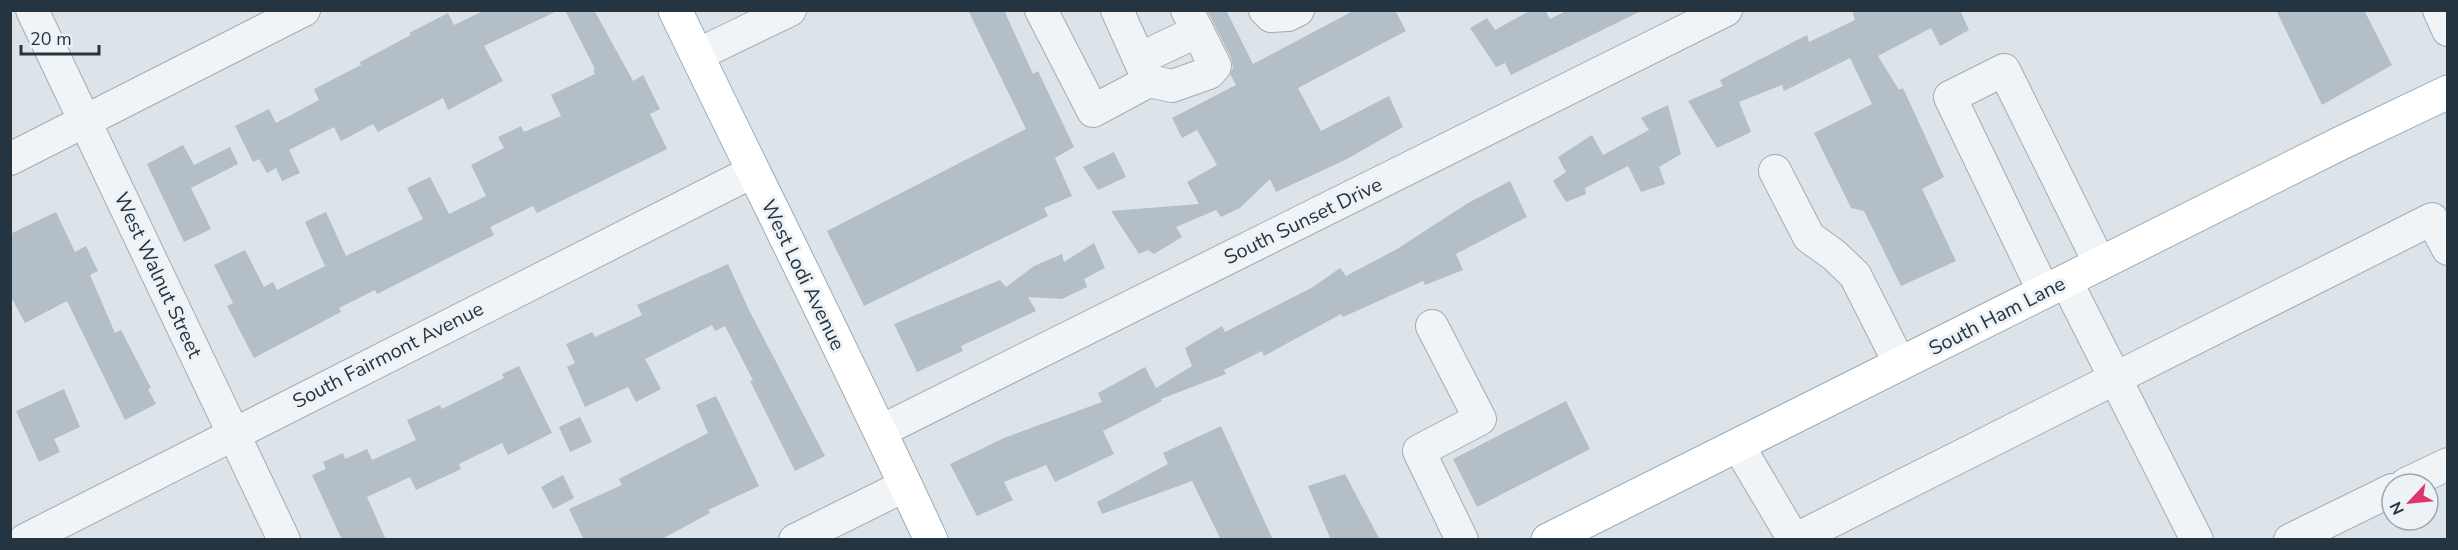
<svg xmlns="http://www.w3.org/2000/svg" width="2458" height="550" viewBox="0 0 2458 550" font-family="'Nunito Sans',sans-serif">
	<rect width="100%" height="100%" fill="#dde4e9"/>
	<g fill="#b4bec6">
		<path d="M 485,10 L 559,10 L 484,46 L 503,81 L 448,110 L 443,98 L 378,132 L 373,124 L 341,141 L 334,127 L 289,150 L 300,173 L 282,181 L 276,168 L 267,173 L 259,159 L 253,162 L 235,126 L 269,109 L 276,123 L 319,100 L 314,89 L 361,65 L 360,62 L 411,35 L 409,33 L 448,13 L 454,25 Z"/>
		<path d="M 565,10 L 594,10 L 633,81 L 643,75 L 660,109 L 650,114 L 667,149 L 537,213 L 533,206 L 490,227 L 494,235 L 377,294 L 375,290 L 339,308 L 341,312 L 254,358 L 227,306 L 233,303 L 214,265 L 245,250 L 264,287 L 273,282 L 277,290 L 325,266 L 305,222 L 326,212 L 346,256 L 423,219 L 407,188 L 430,177 L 449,214 L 486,196 L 471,165 L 504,148 L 498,137 L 521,126 L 524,132 L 561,116 L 551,95 L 595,74 L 593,70 L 595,69 Z"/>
		<path d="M 968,10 L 1004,10 L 1033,74 L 1038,71 L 1074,147 L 1055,158 L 1072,196 L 1044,208 L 1048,216 L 864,306 L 827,231 L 1026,129 Z"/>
		<path d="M 1207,10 L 1226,10 L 1253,64 L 1355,10 L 1395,10 L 1406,31 L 1298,88 L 1321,131 L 1389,96 L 1403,127 L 1347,159 L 1276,192 L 1270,179 L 1240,208 L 1221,217 L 1216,210 L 1176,227 L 1182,237 L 1154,254 L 1148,250 L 1139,254 L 1111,211 L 1199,204 L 1187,182 L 1217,165 L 1197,130 L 1182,138 L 1172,118 L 1236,85 L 1230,74 L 1233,68 L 1231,58 Z"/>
		<path d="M 1531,10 L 1545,10 L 1550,19 L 1568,10 L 1643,10 L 1511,75 L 1505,63 L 1496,67 L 1470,28 L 1487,18 L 1495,30 Z"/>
		<path d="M 1852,10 L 1964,10 L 1961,12 L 1969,30 L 1940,46 L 1931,28 L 1878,56 L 1899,90 L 1903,88 L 1944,177 L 1922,189 L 1956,261 L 1901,286 L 1864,211 L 1851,208 L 1814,133 L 1872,104 L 1850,58 L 1784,91 L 1782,85 L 1739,102 L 1751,132 L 1717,148 L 1688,101 L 1723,86 L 1720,80 L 1807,35 L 1809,42 L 1855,20 Z"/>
		<path d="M 2276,10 L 2364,10 L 2392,65 L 2322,105 Z"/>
		<path d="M 1668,105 L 1681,154 L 1659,167 L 1665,184 L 1641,192 L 1628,166 L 1585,188 L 1586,194 L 1566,202 L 1553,181 L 1566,172 L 1558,157 L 1592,135 L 1603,155 L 1649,130 L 1641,118 Z"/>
		<path d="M 183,145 L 194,165 L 230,147 L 238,164 L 191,188 L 211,229 L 184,242 L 147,164 Z"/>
		<path d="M 1114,152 L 1126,177 L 1098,190 L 1083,167 Z"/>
		<path d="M 1510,181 L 1527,217 L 1456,254 L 1463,270 L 1425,285 L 1423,281 L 1343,317 L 1341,314 L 1264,356 L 1262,351 L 1224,370 L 1226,374 L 1161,399 L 1162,401 L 1103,431 L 1114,454 L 1055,482 L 1046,465 L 1004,482 L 1013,500 L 977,516 L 950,464 L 1004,438 L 1102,402 L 1098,393 L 1145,367 L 1156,388 L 1192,366 L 1185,348 L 1222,326 L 1225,332 L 1313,287 L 1340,268 L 1346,276 L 1397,249 L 1468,203 Z"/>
		<path d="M 56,212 L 75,252 L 86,246 L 98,271 L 90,275 L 115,333 L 121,330 L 151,388 L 148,389 L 156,404 L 125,420 L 67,301 L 25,323 L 10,295 L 10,234 Z"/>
		<path d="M 1094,243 L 1105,268 L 1084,279 L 1087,287 L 1062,299 L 1028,297 L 1036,311 L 961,346 L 963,351 L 917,372 L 894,324 L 1000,280 L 1006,287 L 1034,266 L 1062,254 L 1064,262 Z"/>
		<path d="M 728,264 L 749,310 L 825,456 L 795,471 L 750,381 L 753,380 L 725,326 L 715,331 L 712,325 L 645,359 L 661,389 L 636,402 L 628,387 L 585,407 L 567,367 L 575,363 L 566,344 L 592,332 L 595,337 L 642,315 L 637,305 Z"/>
		<path d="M 519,366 L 552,433 L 508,455 L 502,443 L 459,464 L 461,469 L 416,490 L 410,477 L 367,497 L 386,540 L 342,540 L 312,475 L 326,469 L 323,462 L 343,453 L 345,459 L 367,449 L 372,460 L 416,440 L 407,420 L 440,405 L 442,409 L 504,378 L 502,374 Z"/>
		<path d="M 64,389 L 80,427 L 54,439 L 60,452 L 39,462 L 16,411 Z"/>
		<path d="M 716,396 L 759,486 L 708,510 L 710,513 L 660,540 L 584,540 L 569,509 L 622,485 L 619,479 L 708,433 L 696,405 Z"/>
		<path d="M 1566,401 L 1590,449 L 1477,507 L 1453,459 Z"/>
		<path d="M 580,417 L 592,442 L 570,452 L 559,427 Z"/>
		<path d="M 1221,426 L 1273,540 L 1221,540 L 1192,481 L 1102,514 L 1097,502 L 1168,464 L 1163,453 Z"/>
		<path d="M 1345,474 L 1380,540 L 1331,540 L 1308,486 Z"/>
		<path d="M 563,475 L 574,498 L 553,509 L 541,487 Z"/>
	</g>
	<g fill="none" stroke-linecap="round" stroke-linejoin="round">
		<g stroke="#a2acb3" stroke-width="34">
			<g id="minor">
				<path d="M 32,10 L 284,540"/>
				<path d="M 1041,10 L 1093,111 L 1149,81 L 1117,10"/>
				<path d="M 1265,10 L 1271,16 L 1288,15 L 1298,10"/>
				<path d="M 2439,10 L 2448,30"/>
				<path d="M 697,55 L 790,10"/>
				<path d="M 1139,59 L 1198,31"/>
				<path d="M 1149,81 L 1172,86 L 1209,73 L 1215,66 L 1187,10"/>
				<path d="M 10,159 L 304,10"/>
				<path d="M 1775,171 L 1809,237 L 1834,255 L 1855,275 L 1900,364"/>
				<path d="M 2066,281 L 2197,540"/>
				<path d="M 2044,292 L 1950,97 L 2004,70 L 2100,264"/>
				<path d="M 1432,326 L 1480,419 L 1419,451 L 1462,540"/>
				<path d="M 881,431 L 1726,10"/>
				<path d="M 1738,445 L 1794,540"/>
				<path d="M 2406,484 L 2448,464"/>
				<path d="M 25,540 L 752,172"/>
				<path d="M 795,540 L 906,485"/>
				<path d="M 1794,540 L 2432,219 L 2448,249"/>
				<path d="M 2290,540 L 2392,490"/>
			</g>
		</g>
		<g stroke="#9babb6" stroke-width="35">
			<g id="major">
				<path d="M 675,10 C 760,187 849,362 931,540"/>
				<path d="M 1548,540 L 2341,143 L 2448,92"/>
			</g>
		</g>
		<use href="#minor" stroke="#f0f4f7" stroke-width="32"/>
		<use href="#major" stroke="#fff" stroke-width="33"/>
	</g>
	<g text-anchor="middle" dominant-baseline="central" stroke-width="6" stroke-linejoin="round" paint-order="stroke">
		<g font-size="20" fill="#253441" stroke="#edf2f6">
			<text transform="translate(1303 221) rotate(-26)">South Sunset Drive</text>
			<text transform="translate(158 275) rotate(65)">West Walnut Street</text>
			<text transform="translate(803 275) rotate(64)">West Lodi Avenue</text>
			<text transform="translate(1997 316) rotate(-27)">South Ham Lane</text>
			<text transform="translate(388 355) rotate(-27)">South Fairmont Avenue</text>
		</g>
	</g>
	<rect width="2458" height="550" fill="none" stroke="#253441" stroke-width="24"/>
	<g transform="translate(2410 502) rotate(244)"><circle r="28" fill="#edf2f6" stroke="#9da6ae" stroke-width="1.5"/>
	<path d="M0-4.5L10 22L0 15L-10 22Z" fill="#dc346b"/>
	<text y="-9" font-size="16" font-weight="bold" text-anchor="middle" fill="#253441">N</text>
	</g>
	<path d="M21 45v9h78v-9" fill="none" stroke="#253441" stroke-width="3"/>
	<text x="30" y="45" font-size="18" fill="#253441" stroke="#edf2f6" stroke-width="4.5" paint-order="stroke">20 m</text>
</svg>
